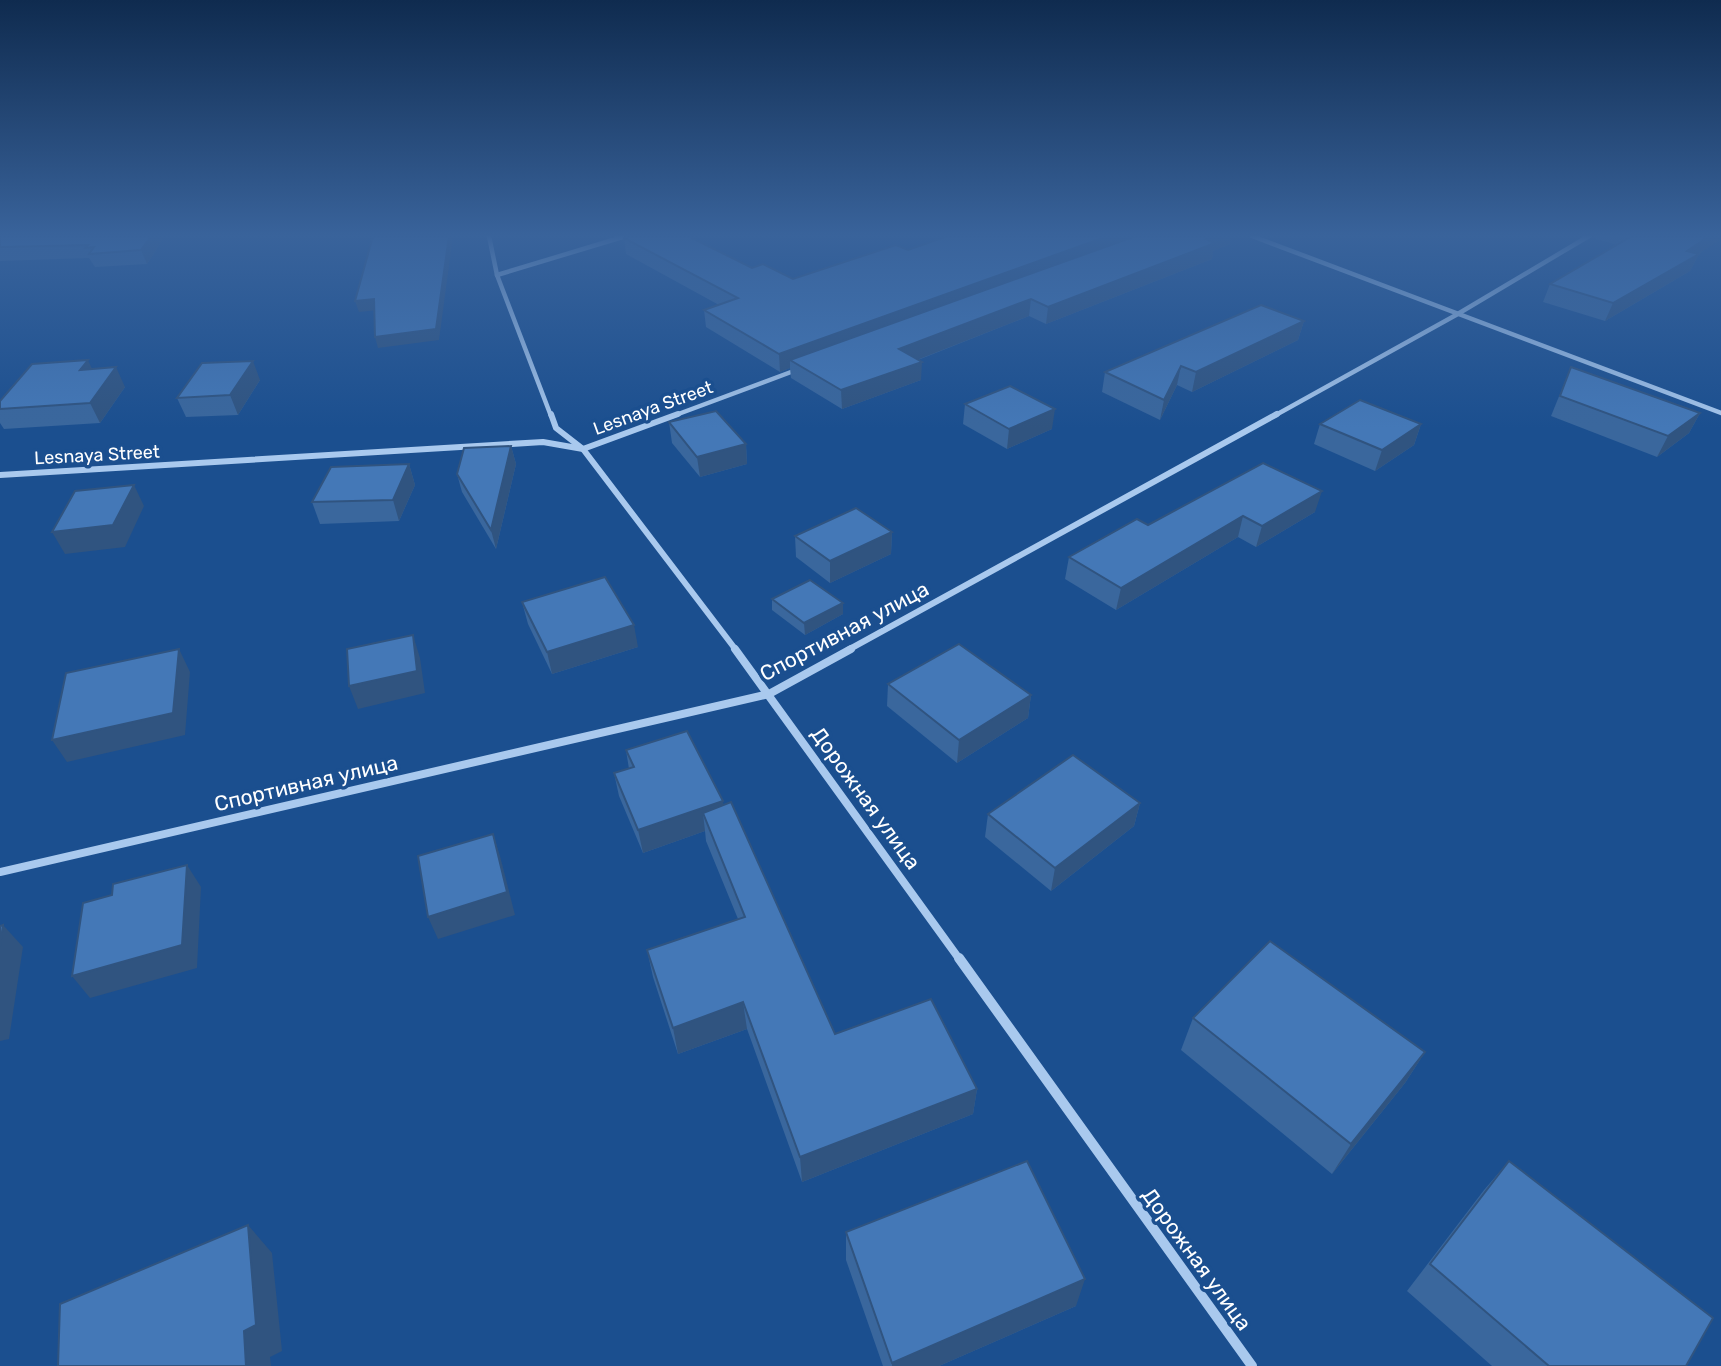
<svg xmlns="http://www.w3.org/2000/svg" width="1721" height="1366" viewBox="0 0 1721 1366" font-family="Rubik,sans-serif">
	<rect width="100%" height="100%" fill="#1b4f8f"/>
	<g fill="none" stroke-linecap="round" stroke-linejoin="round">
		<g stroke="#a9c9ee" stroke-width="4.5">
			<path d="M 489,236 L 497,275 L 551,416"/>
			<path d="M 1252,236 L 1721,413"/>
			<path d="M 497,275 L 626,236"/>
			<path d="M 673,416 L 799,369"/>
			<path d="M 1274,416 L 1456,315 L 1589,236"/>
		</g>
		<g stroke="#a9c9ee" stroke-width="6">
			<path d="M 551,414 L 556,428 L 583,449 L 736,650"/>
			<path d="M 0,475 L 543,442 L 583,449 L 678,414"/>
			<path d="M 848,650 L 1277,414"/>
		</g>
		<g stroke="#a9c9ee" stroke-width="8">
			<path d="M 735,649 L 960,960"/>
			<path d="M 0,872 L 769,694 L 851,649"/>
		</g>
		<path stroke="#a9c9ee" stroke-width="10" d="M 959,958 L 1252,1366"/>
	</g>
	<g fill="#3a679d">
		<path d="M 0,236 L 165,236 L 147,264 L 95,267 L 89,258 L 0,261 Z"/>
		<path d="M 1593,236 L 1721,236 L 1699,254 L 1690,271 L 1605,321 L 1543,302 L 1550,284 L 1617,245 L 1593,238 Z"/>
		<path d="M 624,238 L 752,268 L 793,279 L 908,250 L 1230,244 L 1213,251 L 1212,259 L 1046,324 L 1029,316 L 918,360 L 921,380 L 842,409 L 791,378 L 790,368 L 780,372 L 706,327 L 704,310 L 719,305 L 626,254 Z"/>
		<path d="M 1304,321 L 1298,340 L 1192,392 L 1177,385 L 1160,420 L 1102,392 L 1105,372 Z"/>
		<path d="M 1571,367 L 1700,413 L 1689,433 L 1657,457 L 1551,416 Z"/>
		<path d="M 92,369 L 125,387 L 100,423 L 4,429 L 0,423 L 0,401 Z"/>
		<path d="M 260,380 L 238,415 L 186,417 L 177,398 Z"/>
		<path d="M 965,404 L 1052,429 L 1007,449 L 963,424 Z"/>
		<path d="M 669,422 L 746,444 L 747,464 L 700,477 L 672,443 Z"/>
		<path d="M 1320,424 L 1421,424 L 1414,445 L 1375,471 L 1314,444 Z"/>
		<path d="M 511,446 L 516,464 L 496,549 L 462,492 L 457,474 Z"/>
		<path d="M 1263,463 L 1315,512 L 1256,547 L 1238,537 L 1116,610 L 1065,579 L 1069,557 L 1148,525 Z"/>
		<path d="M 409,464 L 415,485 L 399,521 L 320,524 L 312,502 Z"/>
		<path d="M 892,532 L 891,554 L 830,583 L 796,557 L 795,536 Z"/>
		<path d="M 772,599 L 843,603 L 843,614 L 805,635 L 772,610 Z"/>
		<path d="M 522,602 L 638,647 L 552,674 L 528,624 Z"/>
		<path d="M 888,684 L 1031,695 L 1028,718 L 957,763 L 887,706 Z"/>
		<path d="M 626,750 L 723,801 L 723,805 L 835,1034 L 977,1089 L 973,1114 L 802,1182 L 747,1029 L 678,1054 L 653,977 L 647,950 L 738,919 L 706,841 L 705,831 L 643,853 L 619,796 L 614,773 L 629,769 Z"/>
		<path d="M 1140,803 L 1134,826 L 1051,891 L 985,837 L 988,814 Z"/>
		<path d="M 1193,1018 L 1425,1052 L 1405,1083 L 1332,1174 L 1181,1050 Z"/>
		<path d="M 1509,1161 L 1686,1366 L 1492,1366 L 1407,1291 L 1484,1190 Z"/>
		<path d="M 846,1232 L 1076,1306 L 939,1366 L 883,1366 L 846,1260 Z"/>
	</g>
	<g fill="#305480">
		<path d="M 151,236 L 165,236 L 147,264 L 141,250 Z"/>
		<path d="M 449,236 L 453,236 L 439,340 L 378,348 L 375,337 Z"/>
		<path d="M 1108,236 L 1149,236 L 790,360 L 790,368 L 780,372 L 779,354 Z"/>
		<path d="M 1213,236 L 1231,236 L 1230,244 L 1213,251 L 1212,259 L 1046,324 L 1048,307 Z"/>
		<path d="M 1709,236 L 1721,236 L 1721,239 L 1697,255 L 1699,254 L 1690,271 L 1605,321 L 1613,303 Z"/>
		<path d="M 374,299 L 378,310 L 359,312 L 355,301 Z"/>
		<path d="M 1031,299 L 1029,316 L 899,367 L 899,349 Z"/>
		<path d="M 1304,321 L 1298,340 L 1192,392 L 1196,372 Z"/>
		<path d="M 88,360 L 97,380 L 80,370 Z"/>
		<path d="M 253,361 L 260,380 L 238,415 L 230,395 Z"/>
		<path d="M 922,362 L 921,380 L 842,409 L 841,390 Z"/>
		<path d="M 1181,366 L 1177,385 L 1160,420 L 1164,400 Z"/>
		<path d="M 116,367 L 125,387 L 100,423 L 90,403 Z"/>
		<path d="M 1055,409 L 1052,429 L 1007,449 L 1009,429 Z"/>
		<path d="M 1700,413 L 1689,433 L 1657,457 L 1668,436 Z"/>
		<path d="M 1421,424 L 1414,445 L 1375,471 L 1382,450 Z"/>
		<path d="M 746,444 L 747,464 L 700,477 L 697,457 Z"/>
		<path d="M 511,446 L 516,464 L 496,549 L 491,530 Z"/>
		<path d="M 409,464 L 415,485 L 399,521 L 393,500 Z"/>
		<path d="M 134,485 L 144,506 L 125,547 L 65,554 L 52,532 Z"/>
		<path d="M 1322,491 L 1315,512 L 1256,547 L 1262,526 Z"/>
		<path d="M 1243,516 L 1238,537 L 1116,610 L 1121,588 Z"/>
		<path d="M 892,532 L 891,554 L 830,583 L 830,561 Z"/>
		<path d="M 843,603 L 843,614 L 805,635 L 804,623 Z"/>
		<path d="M 634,625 L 638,647 L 552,674 L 547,652 Z"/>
		<path d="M 413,635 L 420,658 L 425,693 L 358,709 L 349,686 Z"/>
		<path d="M 179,649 L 190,672 L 185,735 L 67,762 L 52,740 Z"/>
		<path d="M 1031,695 L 1028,718 L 957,763 L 959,740 Z"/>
		<path d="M 723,801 L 726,823 L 703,813 L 705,831 L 643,853 L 638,830 Z"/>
		<path d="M 1140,803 L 1134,826 L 1051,891 L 1055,868 Z"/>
		<path d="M 493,834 L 500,856 L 515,915 L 438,939 L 428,917 Z"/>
		<path d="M 187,865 L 201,887 L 197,968 L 90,998 L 72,976 Z"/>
		<path d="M 3,925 L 23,947 L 9,1039 L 0,1041 L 0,946 Z"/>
		<path d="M 743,1002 L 747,1029 L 678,1054 L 673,1028 Z"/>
		<path d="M 1425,1052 L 1405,1083 L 1332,1174 L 1351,1144 Z"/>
		<path d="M 977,1089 L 973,1114 L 802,1182 L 800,1157 Z"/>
		<path d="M 248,1225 L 272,1253 L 282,1351 L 270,1357 L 271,1366 L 246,1366 L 244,1331 Z"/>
		<path d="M 1085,1279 L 1076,1306 L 939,1366 L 892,1366 L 892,1363 Z"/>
	</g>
	<g fill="#4478b7" stroke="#305480" stroke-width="2">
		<path d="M 0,236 L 151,236 L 141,250 L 89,254 L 94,247 L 85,248 L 88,245 L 0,247 Z"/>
		<path d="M 373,236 L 449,236 L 436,329 L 375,337 L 374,299 L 355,301 Z"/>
		<path d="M 625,236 L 688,236 L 752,268 L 763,264 L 793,279 L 896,245 L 908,250 L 948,236 L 1108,236 L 779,354 L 704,310 L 738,298 L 624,238 Z"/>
		<path d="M 1136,236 L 1213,236 L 1206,239 L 1215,243 L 1048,307 L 1031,299 L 899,349 L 922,362 L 841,390 L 790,360 Z"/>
		<path d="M 1632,236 L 1709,236 L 1687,251 L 1699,254 L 1613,303 L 1550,284 Z"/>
		<path d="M 1261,305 L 1304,321 L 1196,372 L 1181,366 L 1164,400 L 1105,372 Z"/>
		<path d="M 88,360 L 80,370 L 116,367 L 90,403 L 0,409 L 0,401 L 32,364 Z"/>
		<path d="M 253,361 L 230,395 L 177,398 L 202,363 Z"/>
		<path d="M 1571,367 L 1700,413 L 1668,436 L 1560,396 Z"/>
		<path d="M 1010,386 L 1055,409 L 1009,429 L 965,404 Z"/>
		<path d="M 1360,400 L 1421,424 L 1382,450 L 1320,424 Z"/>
		<path d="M 716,411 L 746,444 L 697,457 L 669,422 Z"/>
		<path d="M 511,446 L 491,530 L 457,474 L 464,448 Z"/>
		<path d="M 1263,463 L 1322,491 L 1262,526 L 1243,516 L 1121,588 L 1069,557 L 1137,519 L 1148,525 Z"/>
		<path d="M 409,464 L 393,500 L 312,502 L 331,467 Z"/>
		<path d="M 134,485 L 113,525 L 52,532 L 75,491 Z"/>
		<path d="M 856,508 L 892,532 L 830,561 L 795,536 Z"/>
		<path d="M 605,577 L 634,625 L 547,652 L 522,602 Z"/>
		<path d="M 810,580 L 843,603 L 804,623 L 772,599 Z"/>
		<path d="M 413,635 L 417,671 L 349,686 L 347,649 Z"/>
		<path d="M 959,644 L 1031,695 L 959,740 L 888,684 Z"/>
		<path d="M 179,649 L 173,713 L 52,740 L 66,673 Z"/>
		<path d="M 687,731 L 723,801 L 638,830 L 614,773 L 634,767 L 626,750 Z"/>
		<path d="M 1073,755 L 1140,803 L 1055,868 L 988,814 Z"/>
		<path d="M 731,802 L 835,1034 L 931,999 L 977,1089 L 800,1157 L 743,1002 L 673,1028 L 647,950 L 745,917 L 703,813 Z"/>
		<path d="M 493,834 L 507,892 L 428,917 L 418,856 Z"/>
		<path d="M 187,865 L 182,945 L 72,976 L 83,903 L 112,895 L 113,884 Z"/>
		<path d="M 3,925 L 0,946 L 0,926 Z"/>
		<path d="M 1270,941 L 1425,1052 L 1351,1144 L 1193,1018 Z"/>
		<path d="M 1027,1161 L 1085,1279 L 892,1363 L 846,1232 Z"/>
		<path d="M 1509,1161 L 1713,1318 L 1686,1366 L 1549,1366 L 1430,1264 Z"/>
		<path d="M 248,1225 L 256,1325 L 244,1331 L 246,1366 L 58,1366 L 60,1304 Z"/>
	</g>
	<linearGradient id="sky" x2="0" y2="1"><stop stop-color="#0f2b4f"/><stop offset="0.55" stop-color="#39639b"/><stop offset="1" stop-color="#39639b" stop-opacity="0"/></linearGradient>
	<rect width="1721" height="428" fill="url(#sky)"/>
	<g text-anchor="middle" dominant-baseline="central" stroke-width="7" stroke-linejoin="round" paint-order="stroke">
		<g font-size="18" fill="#fff" stroke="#1b4f8f">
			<text transform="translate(653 408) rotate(-20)">Lesnaya Street</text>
			<text transform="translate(97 455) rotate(-3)">Lesnaya Street</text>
		</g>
		<g font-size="21" fill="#fff" stroke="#1b4f8f">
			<text transform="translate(844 631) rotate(-28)">Спортивная улица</text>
			<text transform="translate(306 783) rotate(-13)">Спортивная улица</text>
			<text transform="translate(866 798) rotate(54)">Дорожная улица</text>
			<text transform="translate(1197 1259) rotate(54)">Дорожная улица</text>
		</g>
	</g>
</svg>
